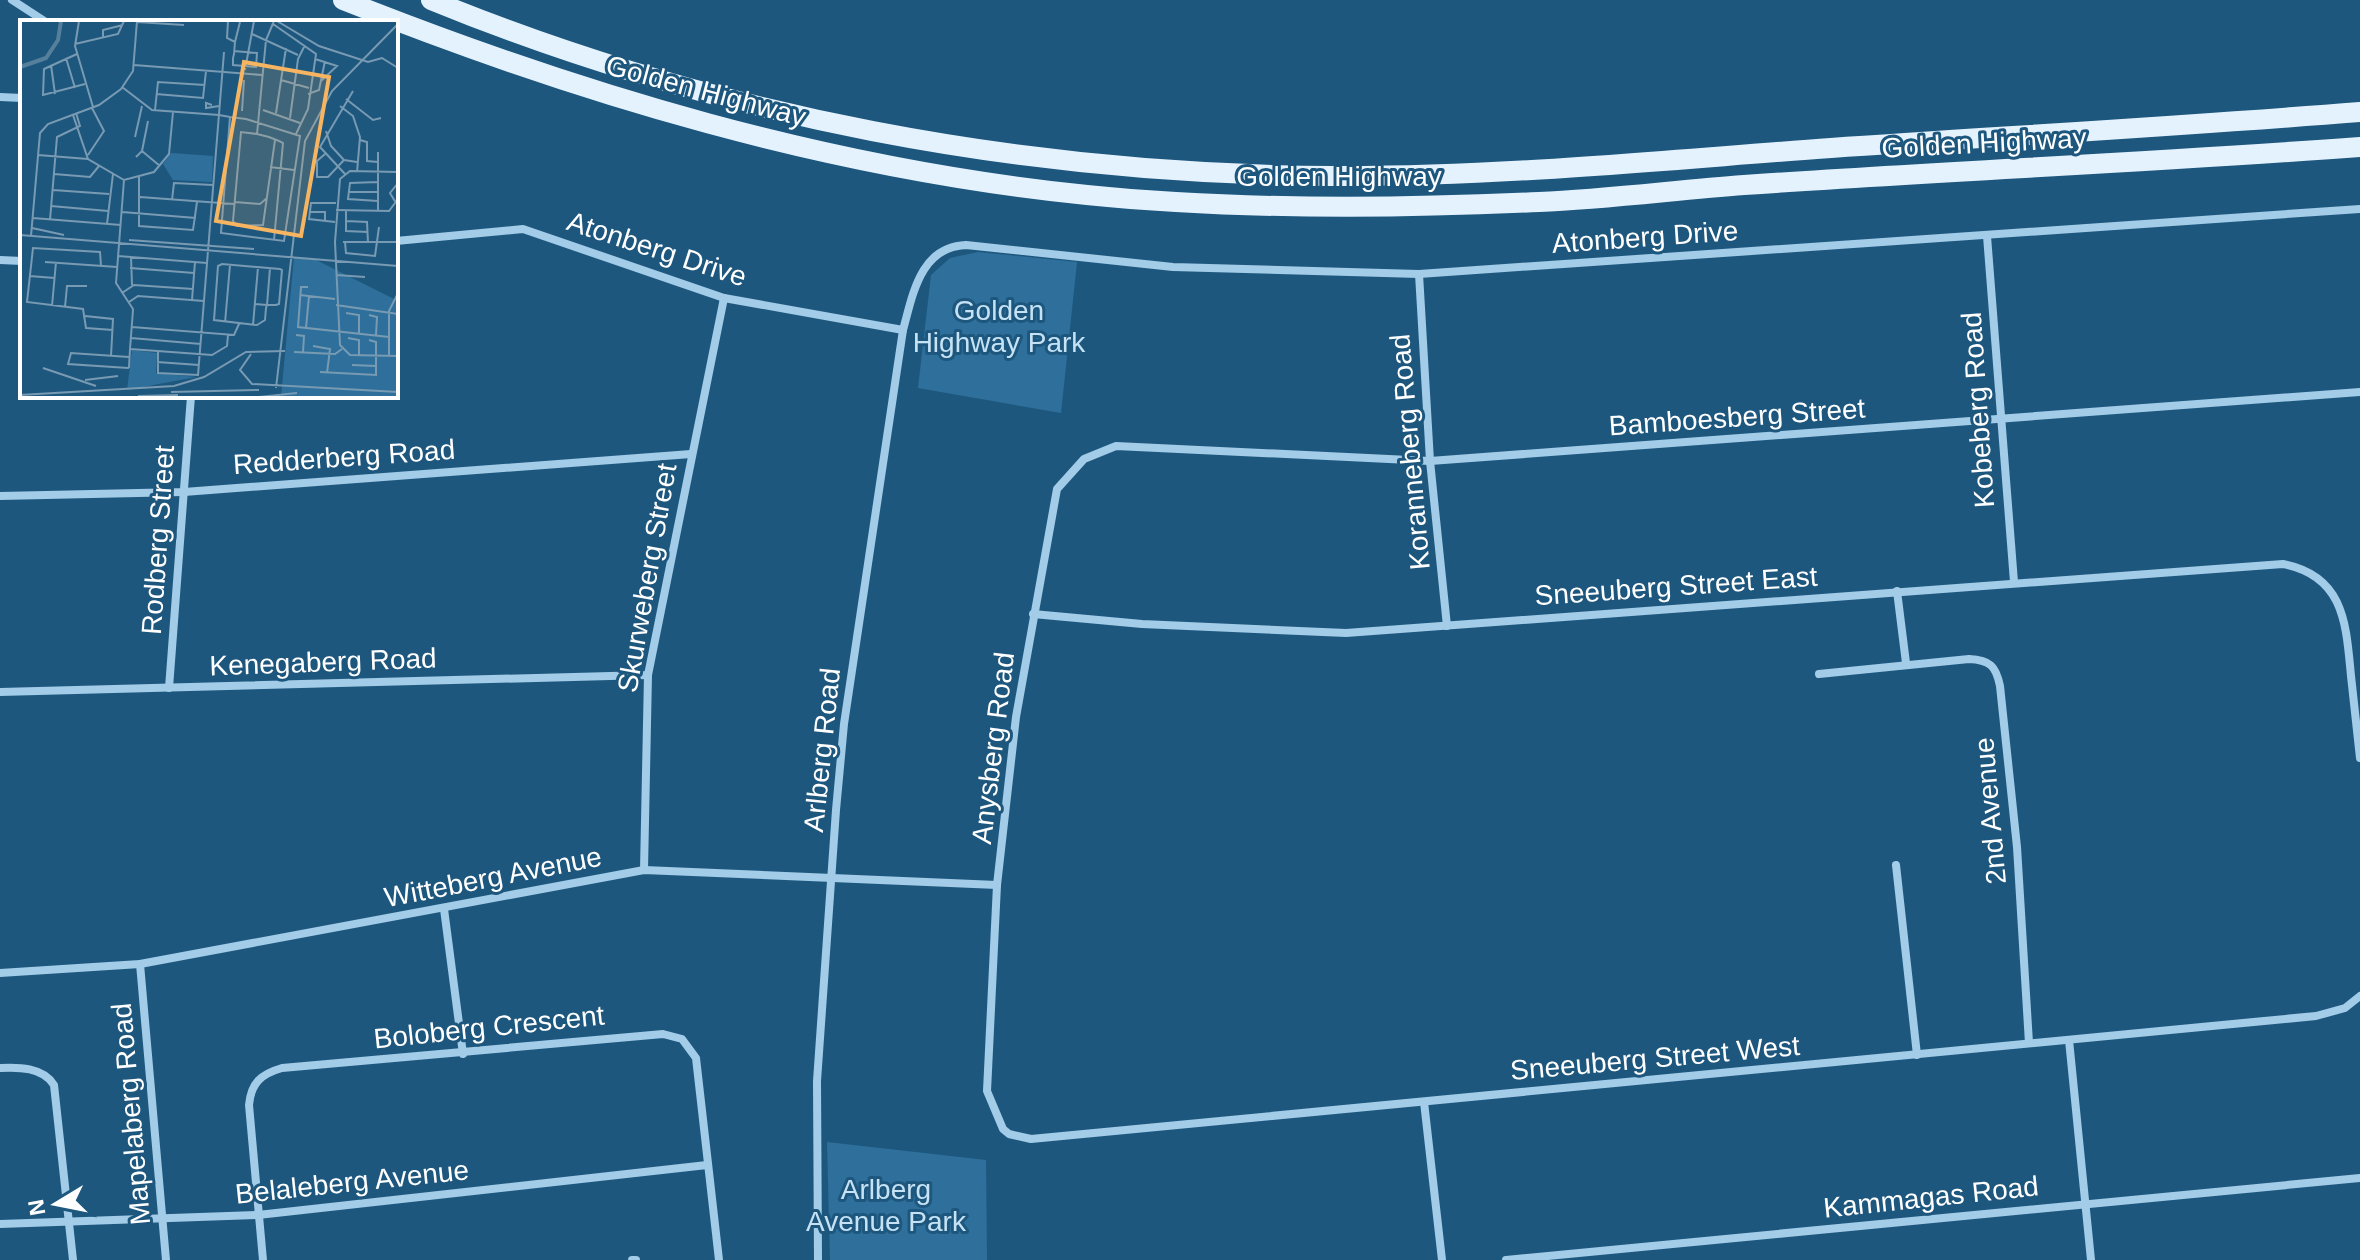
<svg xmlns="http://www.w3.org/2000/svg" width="2360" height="1260" viewBox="0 0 2360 1260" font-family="Helvetica,sans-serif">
	<rect width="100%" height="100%" fill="#1e577e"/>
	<g fill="#2e709b">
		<path d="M 978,252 L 1077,262 L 1061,413 L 918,388 L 931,275 L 950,258 Z"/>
		<path d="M 827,1142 L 986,1160 L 987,1260 L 830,1260 Z"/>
	</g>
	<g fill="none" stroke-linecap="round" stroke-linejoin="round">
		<g stroke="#a2cce8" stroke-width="8">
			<path d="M 12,0 L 46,22"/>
			<path d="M 0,97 L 22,98"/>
			<path d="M 1987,236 L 2014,582"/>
			<path d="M 396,241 L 523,229 L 724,298 L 903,330"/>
			<path d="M 0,260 L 22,261"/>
			<path d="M 1419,274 L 1430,461 L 1447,626"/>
			<path d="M 2360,392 L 1430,461 L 1116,446 L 1084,459 L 1057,489 L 1016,717 L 997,885 L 987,1091 L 1003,1129 L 1009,1134 L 1031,1139 L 2316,1016 L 2345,1008 L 2360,996"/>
			<path d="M 0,496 L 184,492 L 691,454"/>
			<path d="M 1897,591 L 1906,663"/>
			<path d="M 1033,614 L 1142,624 L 1346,633 L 2283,564 C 2345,576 2346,625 2351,676 C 2354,703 2357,731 2360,758"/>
			<path d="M 1819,674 L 1969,659 C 1990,660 1996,666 2000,686 L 2017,847 L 2029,1043"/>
			<path d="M 169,688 L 191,396"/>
			<path d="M 0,692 L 648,675"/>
			<path d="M 1896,865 L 1917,1055"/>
			<path d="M 644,870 L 648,675 L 724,298"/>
			<path d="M 444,909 L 463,1054"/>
			<path d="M 140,964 L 166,1260"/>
			<path d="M 0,973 L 140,964 L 644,870 L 997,885"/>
			<path d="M 2069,1040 L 2091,1260"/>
			<path d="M 0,1068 C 18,1067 43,1067 54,1085 L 73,1260"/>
			<path d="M 1424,1102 L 1442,1260"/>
			<path d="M 0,1224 L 258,1215 L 707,1165"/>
			<path d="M 263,1260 L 249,1105 C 251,1083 261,1074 282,1068 L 663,1034 L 682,1039 L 696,1058 L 719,1260"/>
			<path d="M 632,1260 L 636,1260"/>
			<path d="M 818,1260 L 817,1081 L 836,810 L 844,724 L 903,330 C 913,294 920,247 966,245 L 1173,267 L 1419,274 L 2360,209"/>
			<path d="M 1506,1260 L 2360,1178"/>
		</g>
		<g stroke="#e4f2fe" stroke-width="20">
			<path d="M 343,0 C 582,95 830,169 1087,195 C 1236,210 1389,209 1539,202 C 1608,199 1676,190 1744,185 C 1949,171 2155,162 2360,147"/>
			<path d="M 431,0 C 716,117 1024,174 1331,176 C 1498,177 1665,160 1831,148 C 2007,136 2184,126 2360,112"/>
		</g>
	</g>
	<g text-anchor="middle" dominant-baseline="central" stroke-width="6" stroke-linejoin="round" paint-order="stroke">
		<g font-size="28" fill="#fff" stroke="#1e577e">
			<text transform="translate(706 91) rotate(15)">Golden Highway</text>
			<text transform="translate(1984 143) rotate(-3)">Golden Highway</text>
			<text x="1339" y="176">Golden Highway</text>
			<text transform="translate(1645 237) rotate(-4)">Atonberg Drive</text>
			<text transform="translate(657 249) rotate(18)">Atonberg Drive</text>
			<text transform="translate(1978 410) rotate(-94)">Kobeberg Road</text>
			<text transform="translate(1737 417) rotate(-4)">Bamboesberg Street</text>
			<text transform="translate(1410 452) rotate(-95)">Koranneberg Road</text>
			<text transform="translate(344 457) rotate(-4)">Redderberg Road</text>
			<text transform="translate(158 540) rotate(-86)">Rodberg Street</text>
			<text transform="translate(647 578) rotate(-80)">Skurweberg Street</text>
			<text transform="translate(1676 586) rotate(-4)">Sneeuberg Street East</text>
			<text transform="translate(323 662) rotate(-2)">Kenegaberg Road</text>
			<text transform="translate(993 748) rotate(-83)">Anysberg Road</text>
			<text transform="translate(822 750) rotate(-84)">Arlberg Road</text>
			<text transform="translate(1990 811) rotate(-95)">2nd Avenue</text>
			<text transform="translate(493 877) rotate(-11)">Witteberg Avenue</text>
			<text transform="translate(489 1027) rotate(-6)">Boloberg Crescent</text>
			<text transform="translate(1655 1058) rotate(-5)">Sneeuberg Street West</text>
			<text transform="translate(131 1114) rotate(-95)">Mapelaberg Road</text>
			<text transform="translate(352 1182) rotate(-6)">Belaleberg Avenue</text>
			<text transform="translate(1931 1197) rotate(-6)">Kammagas Road</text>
		</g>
		<g font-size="28" fill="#c6e3f6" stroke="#1e577e">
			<text x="999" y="310">Golden<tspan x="999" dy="32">Highway Park</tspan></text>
			<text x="886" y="1189">Arlberg<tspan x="886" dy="32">Avenue Park</tspan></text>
		</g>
	</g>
	<g transform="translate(20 20)">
		<rect width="378" height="378" fill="#1e577e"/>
		<path d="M 151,133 L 193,136 L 192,162 L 153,160 L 143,144 ZM 274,237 L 294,239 L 378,281 L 378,377 L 261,377 ZM 112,330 L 137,333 L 136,353 L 176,357 L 107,370 Z" fill="#2e709b"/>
		<path fill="none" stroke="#557f9b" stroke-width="4" d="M 0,47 L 26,38 L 38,20 L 41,1"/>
		<path fill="none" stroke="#789ab2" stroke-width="2" d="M 59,1 L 55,26 L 73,87M 208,1 L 207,18 L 215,22M 257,1 L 299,26 L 348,42 L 362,38 L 378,48M 117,2 L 164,5M 253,4 L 296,34 L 288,89 L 276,114M 232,14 L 278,35M 83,17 L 83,10 L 103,5M 55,24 L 98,14 L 104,1M 214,31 L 237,33 L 236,47 L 213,45 L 213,38 L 214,34 L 215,22 L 220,2M 57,34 L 24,49 L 23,75 L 65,64M 46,38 L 55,68M 295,39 L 317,46 L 301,61M 31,45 L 35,74M 114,45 L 242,55M 225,50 L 234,1M 261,60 L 289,68M 102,67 L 132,90 L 199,95 L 210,97 L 226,99 L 280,116 L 264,221 L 201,213 L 210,97M 136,74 L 183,78 L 186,51M 288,74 L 299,70 L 305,41M 326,79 L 353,100 L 361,98M 192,85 L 186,83 L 186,88 L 199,86M 320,86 L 333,96 L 340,117 L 337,152M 135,90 L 138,62 L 185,65M 243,90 L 280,103M 222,91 L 224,60M 256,93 L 266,28M 53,95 L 68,139 L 104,160 L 134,152 L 149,134 L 153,92M 270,98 L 278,39 L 285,25M 306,111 L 311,126 L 324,140 L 337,142M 237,114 L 246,20 L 254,1M 115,117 L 122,86M 340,120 L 347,122 L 347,141 L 358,142M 122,131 L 128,101M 305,134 L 297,141 L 297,157 L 308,157 L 324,140M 18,135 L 68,139M 68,135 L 84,111 L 72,88M 116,137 L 122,131 L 140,146M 250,147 L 274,150M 378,152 L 330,151 L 320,159 L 315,222 L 320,325 L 330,335 L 378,336M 34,154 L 70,157 L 79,146M 325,154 L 300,127 L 333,71M 119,157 L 119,206 L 173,210 L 177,182M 104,160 L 96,263 L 113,289 L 113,290 L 110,329 L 109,347 L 108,348 L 48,344 L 51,333 L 109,337M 358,162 L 330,163 L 328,179 L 358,181M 33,170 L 89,174M 328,172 L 358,172M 120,177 L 214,184M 152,180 L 154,163 L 193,165M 215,182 L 240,184 L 247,178M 376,183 L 370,173 L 378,163M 31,186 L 88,191M 316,190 L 369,191 L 378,179M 326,190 L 326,211 L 348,212M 358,191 L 358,132M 102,192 L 176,198M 290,192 L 305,192 L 305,202M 13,198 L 101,205M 30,200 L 37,117 L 60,106 L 56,93M 326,201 L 347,202 L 348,223M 315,202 L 289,199 L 291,183 L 316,183M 87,204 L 93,154M 12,208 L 44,215M 0,215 L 378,246M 11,216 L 20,113 L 28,104 L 79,85 L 101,69 L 113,51 L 117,1M 109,220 L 234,229M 254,220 L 263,123 L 259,121 L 249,117 L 237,114 L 221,112 L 213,201 L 217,206 L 243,205 L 255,120M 323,222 L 378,222M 325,222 L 326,233 L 355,236 L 359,207M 98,236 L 187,243M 111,237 L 112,265M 25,242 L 97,247M 81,246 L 80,232 L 13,228 L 7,282 L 63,289 L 66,308 L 93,310M 110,248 L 174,253M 316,255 L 345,257M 9,256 L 35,258M 288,267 L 281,267 L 278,307 L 369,317M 102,273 L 114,265 L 173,269M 280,275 L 315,279M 172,280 L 175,242M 109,282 L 118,276 L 184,281M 235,284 L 247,285 L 256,285 L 259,284 L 262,250 L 260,249 L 202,244 L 198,246 L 194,300 L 237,305 L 245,300 L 246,288 L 247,285 L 250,248M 316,285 L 378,294M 32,286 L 36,242M 45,287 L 47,266 L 67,266M 326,293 L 339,295 L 339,313M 349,295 L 357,297 L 356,315M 65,296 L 93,299 L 91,336M 205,303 L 210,245M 233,305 L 238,247M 112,307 L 214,315 L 219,304M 286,308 L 289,276M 276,315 L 284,316 L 283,332M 111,318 L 181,324M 328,318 L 339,320 L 339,335M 293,326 L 310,329 L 307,353M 110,329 L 192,335 L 207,326 L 208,315M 138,331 L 138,353 L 178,355 L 204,32M 274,332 L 315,334 L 322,329M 231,334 L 220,350 L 232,364 L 378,372M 369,336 L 369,291 L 378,273M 137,342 L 179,345M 332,345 L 356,346M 23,348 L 76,366M 300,352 L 356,355 L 356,322 L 349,320M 65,360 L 98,356M 256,368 L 285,121 L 312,71 L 378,4M 151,372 L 239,370M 0,375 L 154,366 L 184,357 L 226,332 L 265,331M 118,376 L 158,375M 239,377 L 277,373"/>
		<path fill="#f7b561" fill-opacity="0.15" stroke="#f7b561" stroke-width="4" d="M 224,42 L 309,57 L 281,216 L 196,201 Z"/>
		<rect width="378" height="378" fill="none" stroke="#fff" stroke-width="4"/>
	</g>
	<g transform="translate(56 1204) rotate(260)" stroke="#1e577e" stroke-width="6" paint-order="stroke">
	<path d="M0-6L14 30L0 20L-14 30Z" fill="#ffffff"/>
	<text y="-12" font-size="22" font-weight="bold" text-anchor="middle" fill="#ffffff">N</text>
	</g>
</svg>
